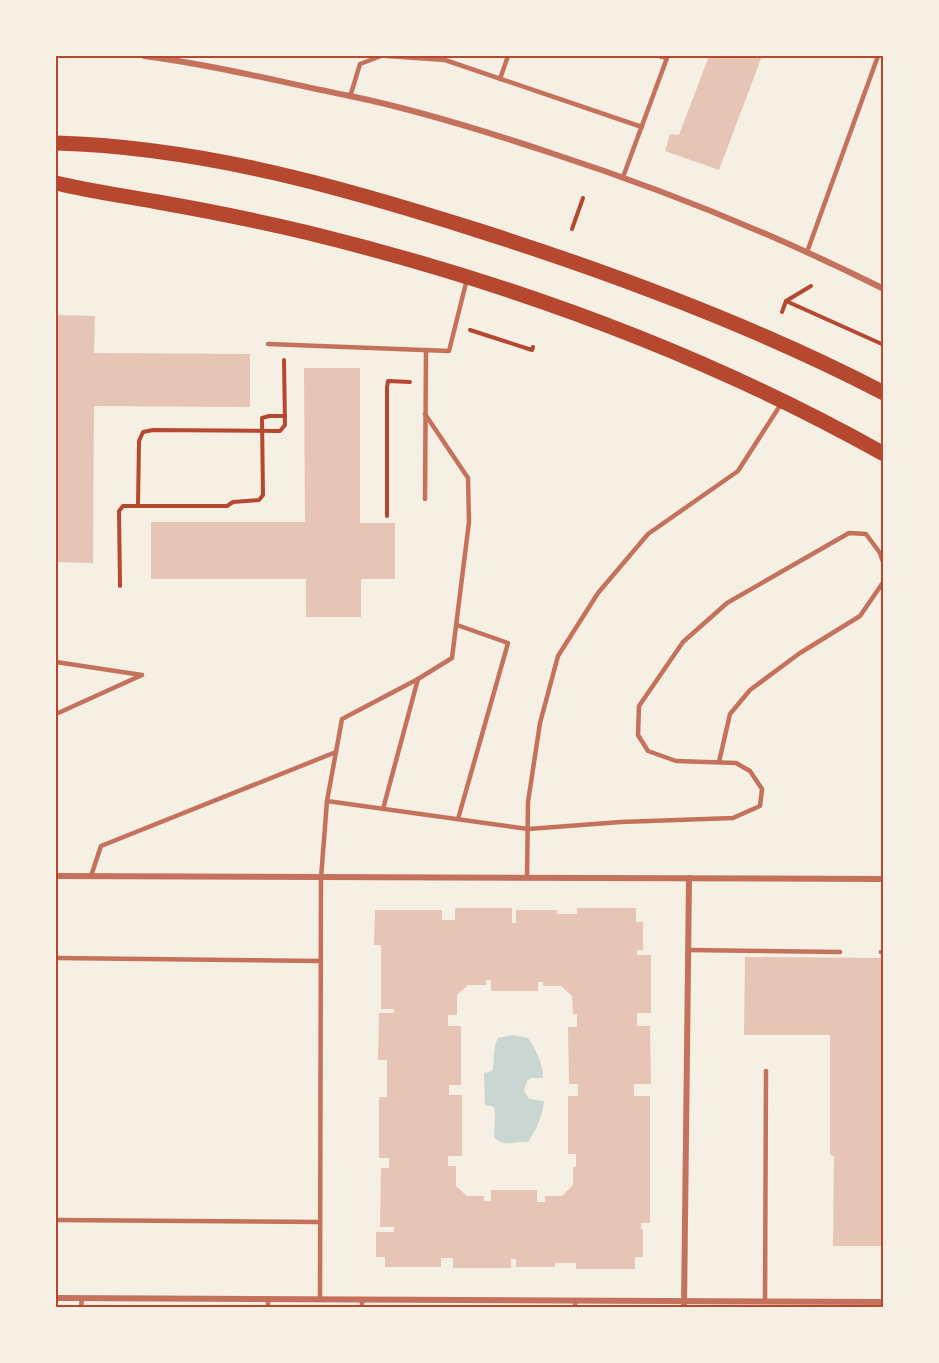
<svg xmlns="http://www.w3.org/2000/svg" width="939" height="1363" viewBox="0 0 939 1363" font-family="'PT Sans',sans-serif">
	<rect width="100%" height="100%" fill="#f6efe4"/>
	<path fill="#c9d6d2" d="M 512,1035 L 528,1038 C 536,1050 543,1063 543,1078 L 531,1078 L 527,1081 L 524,1091 L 529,1099 L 544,1101 C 542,1116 537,1129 528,1142 C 514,1140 505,1149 494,1137 L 495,1112 L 494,1107 L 485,1105 L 484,1073 L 492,1071 L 493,1068 L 495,1045 L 498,1038 Z"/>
	<g fill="#e6c5b7" fill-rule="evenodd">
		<path d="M 709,56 L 762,56 L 719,170 L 665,151 L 670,134 L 679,135 Z"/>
		<path d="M 56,315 L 95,316 L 94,353 L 250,354 L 250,407 L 94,406 L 93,563 L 56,562 Z"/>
		<path d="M 304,368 L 360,368 L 360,523 L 395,523 L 395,579 L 361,579 L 361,617 L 306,617 L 306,579 L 151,579 L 151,522 L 305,522 Z"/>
		<path d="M 455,908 L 512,908 L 512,923 L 516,923 L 516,910 L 557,910 L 557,914 L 577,914 L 577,908 L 636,908 L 636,922 L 643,922 L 643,950 L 637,950 L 637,955 L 651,955 L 651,1013 L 637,1013 L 637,1026 L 650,1026 L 651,1084 L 634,1084 L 634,1096 L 650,1096 L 650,1223 L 641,1223 L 641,1229 L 643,1229 L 643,1257 L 635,1257 L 635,1269 L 576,1269 L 576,1263 L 555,1263 L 555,1267 L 516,1267 L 516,1259 L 511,1259 L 511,1268 L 453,1268 L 453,1258 L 441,1258 L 441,1267 L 385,1267 L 385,1257 L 376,1257 L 376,1232 L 394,1232 L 394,1227 L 380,1227 L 381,1168 L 389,1168 L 389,1158 L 379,1158 L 379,1097 L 387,1097 L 387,1060 L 378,1060 L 379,1013 L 394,1013 L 394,1009 L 381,1009 L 381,945 L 374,945 L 375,910 L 442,910 L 442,920 L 455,920 ZM 486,980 L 491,980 L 491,991 L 538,991 L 538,982 L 543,982 L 543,986 L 561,986 L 572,996 L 573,1014 L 577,1014 L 577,1027 L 568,1027 L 569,1084 L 578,1084 L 578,1096 L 568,1096 L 568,1154 L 576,1154 L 576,1167 L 573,1167 L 573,1185 L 562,1196 L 545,1196 L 545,1202 L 537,1202 L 537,1190 L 491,1190 L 491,1201 L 484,1201 L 484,1196 L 467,1196 L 456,1186 L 456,1166 L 448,1166 L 448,1156 L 462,1156 L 462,1095 L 449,1095 L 449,1085 L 461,1085 L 461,1026 L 448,1026 L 448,1015 L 457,1015 L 457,995 L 468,985 L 486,985 Z"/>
		<path d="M 745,957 L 884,958 L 884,1246 L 833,1246 L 834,1156 L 830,1155 L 830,1035 L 744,1035 Z"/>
	</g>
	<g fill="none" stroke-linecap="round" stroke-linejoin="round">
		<g stroke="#b5482f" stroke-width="4">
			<path d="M 572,229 L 583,198"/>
			<path d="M 786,301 L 884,345"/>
			<path d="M 782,312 L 786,301 L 811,286"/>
			<path d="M 470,330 L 532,350 L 533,347"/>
			<path d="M 138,506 L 139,441 L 143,432 L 153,430 L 280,431 L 285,425 L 284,360"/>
			<path d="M 387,516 L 387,387 L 388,381 L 410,382"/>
			<path d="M 120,586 L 119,511 L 123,506 L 227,506 L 233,502 L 259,500 L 263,495 L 262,418 L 269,416 L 285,416"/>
		</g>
		<g stroke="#c5725c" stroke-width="4.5">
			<path d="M 387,56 L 445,60 L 642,127"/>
			<path d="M 500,79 L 508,56"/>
			<path d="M 350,97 L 360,64 L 381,56"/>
			<path d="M 623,177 L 667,58 L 659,56"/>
			<path d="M 807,252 L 878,56"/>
			<path d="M 268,344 L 449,351 L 467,279"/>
			<path d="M 425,499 L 426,350"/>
			<path d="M 457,625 L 508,643 L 458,819"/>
			<path d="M 56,662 L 142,675"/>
			<path d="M 56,714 L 142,675"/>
			<path d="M 719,762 L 730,714 L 750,690 L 800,653 L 860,616 L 884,581"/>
			<path d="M 327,801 L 528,829 L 621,822 L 733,818 L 760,806 L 762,789 L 750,771 L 736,763 L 676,761 L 648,751 L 638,735 L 639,706 L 683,642 L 727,603 L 849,533 L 866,534 L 880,553 L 884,565"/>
			<path d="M 383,809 L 418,679"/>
			<path d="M 91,876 L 101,846 L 336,752"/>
			<path d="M 527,878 L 528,802 L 540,723 L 558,656 L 598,593 L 648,534 L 738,471 L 781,404"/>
			<path d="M 688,950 L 840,952"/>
			<path d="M 881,952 L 884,952"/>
			<path d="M 56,958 L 320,961"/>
			<path d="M 56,1220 L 320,1222"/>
			<path d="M 320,1300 L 321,878 L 327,801 L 342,719 L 418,679 L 452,658 L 469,522 L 468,478 L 425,414"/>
			<path d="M 765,1302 L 766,1071"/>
			<path d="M 81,1308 L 82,1298"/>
			<path d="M 268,1308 L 268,1299"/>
			<path d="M 362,1308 L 362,1300"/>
			<path d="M 575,1308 L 575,1301"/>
		</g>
		<g stroke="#c5725c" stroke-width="6">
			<path d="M 144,56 C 214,65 281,82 350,96 C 418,110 485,131 551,153 C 665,190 776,235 884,289"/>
			<path d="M 56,876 L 884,879"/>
			<path d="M 56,1298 L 884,1302"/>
			<path d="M 684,1308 L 689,878"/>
		</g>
		<g stroke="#b5482f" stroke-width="15">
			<path d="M 56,143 C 201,147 342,187 480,231 C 618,275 755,326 884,393"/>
			<path d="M 56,183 C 89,191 124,196 158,202 C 209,211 259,221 309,233 C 509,282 704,353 884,454"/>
		</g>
	</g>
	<rect width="939" height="1363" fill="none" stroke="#f6efe4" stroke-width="114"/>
	<rect x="57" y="57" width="825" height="1249" fill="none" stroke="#b5482f" stroke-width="2"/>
</svg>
